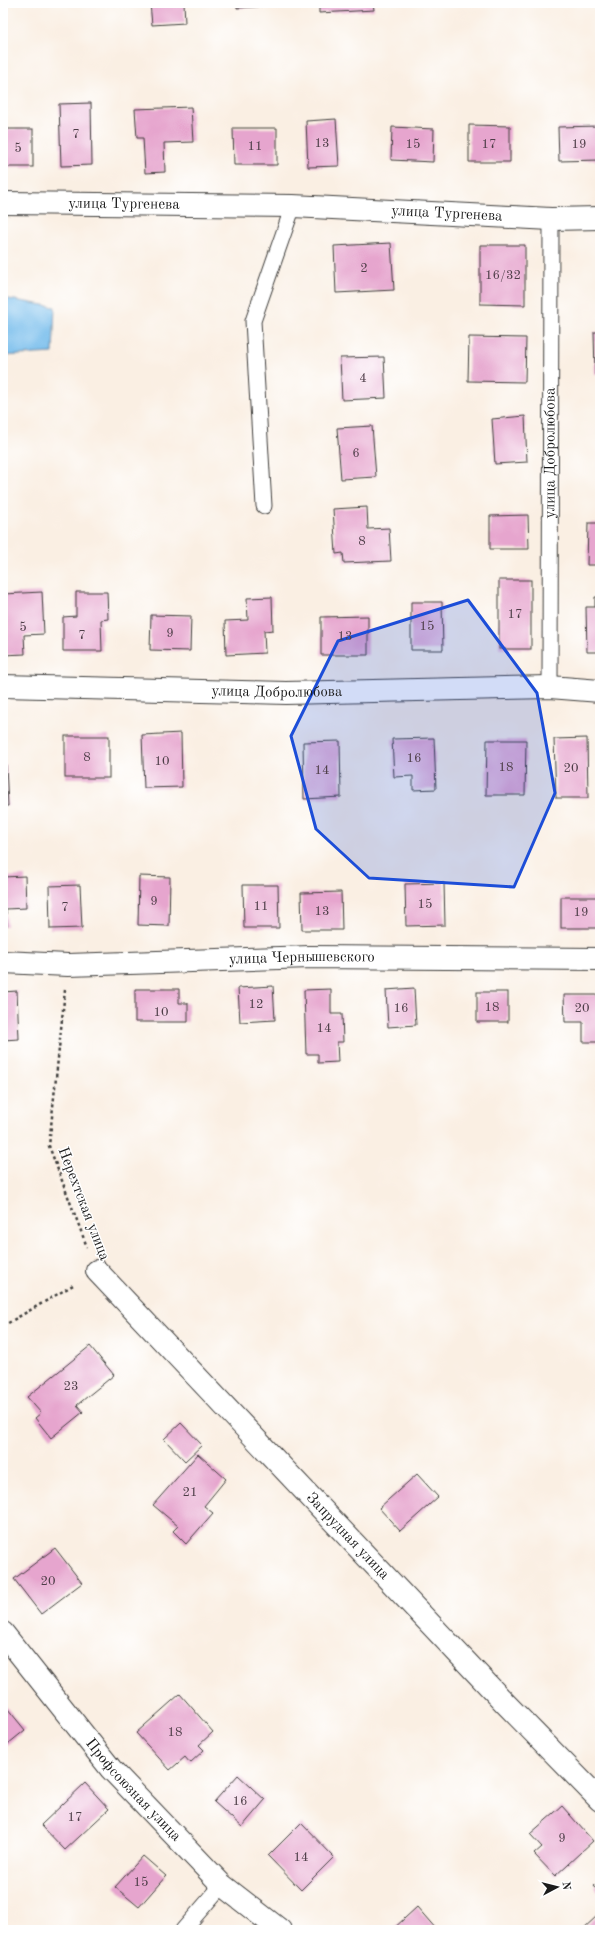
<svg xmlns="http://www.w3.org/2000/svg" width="603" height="1933" viewBox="0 0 603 1933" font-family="'Old Standard TT',serif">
	<rect width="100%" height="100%" fill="#fff"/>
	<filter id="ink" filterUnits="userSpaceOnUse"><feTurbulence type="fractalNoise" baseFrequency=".025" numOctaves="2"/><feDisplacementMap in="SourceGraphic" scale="8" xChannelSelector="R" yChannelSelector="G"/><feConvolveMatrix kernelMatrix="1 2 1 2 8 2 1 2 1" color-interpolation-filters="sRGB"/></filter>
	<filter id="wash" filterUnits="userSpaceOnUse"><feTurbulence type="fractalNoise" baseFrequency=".012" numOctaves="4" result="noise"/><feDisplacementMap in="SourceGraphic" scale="16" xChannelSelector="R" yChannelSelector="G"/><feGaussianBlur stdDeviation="0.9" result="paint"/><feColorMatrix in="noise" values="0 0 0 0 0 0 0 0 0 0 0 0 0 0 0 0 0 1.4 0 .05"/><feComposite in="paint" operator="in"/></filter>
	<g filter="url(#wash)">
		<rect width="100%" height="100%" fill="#faefe3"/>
		<path fill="#73bbeb" stroke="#486c84" d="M 3,298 L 55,307 L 53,353 L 3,356 Z"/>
		<g id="blocks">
			<g fill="#e6a5ce">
				<path d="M 150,3 L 184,3 L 185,23 L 152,25 Z"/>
				<path d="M 237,3 L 287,3 L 287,5 L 237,8 Z"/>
				<path d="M 319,3 L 373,3 L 374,10 L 319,13 Z"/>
				<path d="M 91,103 L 92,165 L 61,166 L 59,104 Z"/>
				<path d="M 191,107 L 193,142 L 164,143 L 165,172 L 145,173 L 143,138 L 137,138 L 135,109 Z"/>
				<path d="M 336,119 L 339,166 L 308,167 L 306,121 Z"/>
				<path d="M 469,125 L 510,126 L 510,162 L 469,162 Z"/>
				<path d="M 599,126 L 600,160 L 559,161 L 558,127 Z"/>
				<path d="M 392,127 L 434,129 L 433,162 L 391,160 Z"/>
				<path d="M 233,128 L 277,128 L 277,165 L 234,165 Z"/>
				<rect x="3" y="129" width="30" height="38"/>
				<path d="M 391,243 L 394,290 L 336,293 L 334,246 Z"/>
				<path d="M 480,245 L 525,245 L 525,305 L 480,304 Z"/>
				<path d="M 594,332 L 600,332 L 600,374 L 595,374 Z"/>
				<path d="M 469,337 L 526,338 L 525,382 L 468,381 Z"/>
				<path d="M 384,357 L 386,398 L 342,400 L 340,358 Z"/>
				<path d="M 525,416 L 527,462 L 495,464 L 492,419 Z"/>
				<path d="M 372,426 L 376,477 L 341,479 L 337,428 Z"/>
				<path d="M 367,507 L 368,529 L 389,528 L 391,561 L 344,563 L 343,553 L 336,554 L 333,509 Z"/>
				<path d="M 528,515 L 529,549 L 490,549 L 490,516 Z"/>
				<path d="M 588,523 L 600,523 L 600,565 L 587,565 Z"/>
				<rect x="499" y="580" width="32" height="69"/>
				<path d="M 42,592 L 44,634 L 24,635 L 25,654 L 3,655 L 3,594 Z"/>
				<path d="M 76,592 L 107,592 L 108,619 L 101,620 L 102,651 L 63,651 L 63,617 L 76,616 Z"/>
				<path d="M 272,597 L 273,630 L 264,631 L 265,653 L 226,655 L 225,621 L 248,620 L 247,598 Z"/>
				<path d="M 595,597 L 600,597 L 600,652 L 587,652 L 586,607 L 595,607 Z"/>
				<path d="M 411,602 L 442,602 L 443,650 L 411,650 Z"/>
				<path d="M 151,615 L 191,616 L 190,651 L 150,650 Z"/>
				<path d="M 368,616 L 368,655 L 321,655 L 321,617 Z"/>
				<path d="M 181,733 L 182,787 L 144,788 L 142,735 Z"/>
				<rect x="65" y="736" width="44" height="42"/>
				<path d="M 434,738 L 436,789 L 413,790 L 413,776 L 394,777 L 392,739 Z"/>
				<path d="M 587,738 L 588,798 L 556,798 L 554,739 Z"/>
				<path d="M 487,740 L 526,740 L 525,795 L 486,795 Z"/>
				<path d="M 340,741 L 341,797 L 304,799 L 303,742 Z"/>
				<path d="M 3,765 L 6,765 L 8,806 L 3,806 Z"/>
				<path d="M 25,876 L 26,908 L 6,909 L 7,926 L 3,926 L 3,877 Z"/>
				<path d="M 139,876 L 170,877 L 169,926 L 138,925 Z"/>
				<path d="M 444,883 L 445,925 L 406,926 L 405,884 Z"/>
				<path d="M 80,885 L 82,928 L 50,929 L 49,886 Z"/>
				<path d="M 243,885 L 278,885 L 279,928 L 244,928 Z"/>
				<path d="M 341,892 L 342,930 L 302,930 L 301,893 Z"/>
				<rect x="561" y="897" width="39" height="31"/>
				<path d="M 273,986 L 275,1020 L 240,1022 L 238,988 Z"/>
				<path d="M 414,988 L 416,1025 L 388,1027 L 386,990 Z"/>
				<path d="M 135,989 L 179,989 L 179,1003 L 188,1003 L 188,1022 L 135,1022 Z"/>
				<path d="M 331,989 L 331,1014 L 342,1014 L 343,1042 L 337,1042 L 338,1062 L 318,1063 L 318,1054 L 306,1054 L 304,990 Z"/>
				<path d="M 17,991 L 19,1039 L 3,1040 L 3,992 Z"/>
				<rect x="477" y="992" width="31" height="30"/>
				<path d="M 564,995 L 599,995 L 600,1042 L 583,1042 L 583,1022 L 565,1022 Z"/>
				<path d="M 90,1346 L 114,1375 L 77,1405 L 83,1412 L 51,1438 L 35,1418 L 41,1413 L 27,1397 Z"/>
				<path d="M 181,1423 L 202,1445 L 185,1461 L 164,1439 Z"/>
				<path d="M 198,1454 L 226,1479 L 204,1506 L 213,1513 L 186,1544 L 173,1531 L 178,1526 L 153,1505 Z"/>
				<path d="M 417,1474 L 438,1497 L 400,1531 L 379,1508 Z"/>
				<path d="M 55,1548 L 82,1583 L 41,1614 L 14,1579 Z"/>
				<path d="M 180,1694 L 213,1732 L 199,1745 L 204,1750 L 190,1763 L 185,1757 L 170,1770 L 136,1733 Z"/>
				<path d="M 3,1703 L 25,1730 L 3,1748 Z"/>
				<path d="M 238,1775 L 265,1800 L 242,1827 L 214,1802 Z"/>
				<path d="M 85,1783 L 109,1809 L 65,1850 L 41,1825 Z"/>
				<path d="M 562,1806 L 593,1841 L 555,1876 L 534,1854 L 542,1847 L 530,1834 Z"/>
				<path d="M 301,1823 L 334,1857 L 301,1890 L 268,1856 Z"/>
				<path d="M 143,1856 L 166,1876 L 139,1907 L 115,1887 Z"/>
				<path d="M 600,1881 L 600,1893 L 594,1886 Z"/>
				<path d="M 417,1907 L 437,1930 L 392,1930 Z"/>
				<path d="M 598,1915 L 600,1917 L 600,1930 L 582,1930 Z"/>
			</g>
		</g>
	</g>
	<g filter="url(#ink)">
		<use href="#blocks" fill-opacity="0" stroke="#3d3c3a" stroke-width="1"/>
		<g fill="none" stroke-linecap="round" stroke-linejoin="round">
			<g stroke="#3d3c3a" stroke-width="17">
				<g id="service">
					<path d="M 264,506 L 253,321 L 293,206"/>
					<path id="s1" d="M 550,687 L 551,219"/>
					<path d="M 183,1930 L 222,1885"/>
				</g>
			</g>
			<g stroke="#3d3c3a" stroke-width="24">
				<g id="minor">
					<path id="s2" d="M 3,203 L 293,206 L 551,219 L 600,218"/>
					<path id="s3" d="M 3,686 L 286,693 L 550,687 L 600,691"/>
					<path id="s4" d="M 3,962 L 68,965 L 310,957 L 600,959"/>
					<path id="s5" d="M 97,1271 L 505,1703 L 600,1800"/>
					<path id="s6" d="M 3,1633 L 111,1769 L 222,1885 L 280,1930"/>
				</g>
			</g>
			<g stroke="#3d3c3a" stroke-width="2.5" stroke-dasharray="3 3" stroke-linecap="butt">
				<path d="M 65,990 L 49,1146 L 87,1247"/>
				<path d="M 3,1326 L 75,1284"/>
			</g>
			<use href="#service" stroke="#fff" stroke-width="15"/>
			<use href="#minor" stroke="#fff" stroke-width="22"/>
		</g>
	</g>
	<path fill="#1d4ed8" fill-opacity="0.2" stroke="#1d4ed8" stroke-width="3" stroke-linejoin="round" d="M 468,600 L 537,693 L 555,793 L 514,887 L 369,878 L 316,829 L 291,736 L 338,641 Z"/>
	<g text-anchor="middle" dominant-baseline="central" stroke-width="3" stroke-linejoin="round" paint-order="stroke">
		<g font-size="13" fill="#4e3e48">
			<text x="76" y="134">7</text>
			<text x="322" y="143">13</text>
			<text x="413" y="144">15</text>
			<text x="489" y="144">17</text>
			<text x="579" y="144">19</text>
			<text x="255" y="146">11</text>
			<text x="18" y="148">5</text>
			<text x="364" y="268">2</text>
			<text x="503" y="275">16/32</text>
			<text x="363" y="378">4</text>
			<text x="356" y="453">6</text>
			<text x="362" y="541">8</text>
			<text x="515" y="614">17</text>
			<text x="427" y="626">15</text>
			<text x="23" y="627">5</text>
			<text x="170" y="633">9</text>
			<text x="82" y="635">7</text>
			<text x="345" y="636">13</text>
			<text x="87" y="757">8</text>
			<text x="414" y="758">16</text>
			<text x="162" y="761">10</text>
			<text x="506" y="767">18</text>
			<text x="571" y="768">20</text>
			<text x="322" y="770">14</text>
			<text x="154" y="901">9</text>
			<text x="425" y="904">15</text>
			<text x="261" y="906">11</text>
			<text x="65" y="907">7</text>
			<text x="322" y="911">13</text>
			<text x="581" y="912">19</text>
			<text x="256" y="1004">12</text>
			<text x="492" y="1007">18</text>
			<text x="401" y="1008">16</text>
			<text x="582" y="1008">20</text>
			<text x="161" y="1012">10</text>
			<text x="324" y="1028">14</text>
			<text x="71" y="1386">23</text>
			<text x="190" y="1492">21</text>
			<text x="48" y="1581">20</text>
			<text x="175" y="1732">18</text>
			<text x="240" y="1801">16</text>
			<text x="75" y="1817">17</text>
			<text x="562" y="1838">9</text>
			<text x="301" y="1857">14</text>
			<text x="141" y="1882">15</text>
		</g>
		<g font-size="15" fill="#1c1c1c" stroke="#fff">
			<text stroke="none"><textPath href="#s2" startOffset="121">улица Тургенева</textPath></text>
			<text stroke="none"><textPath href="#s2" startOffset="444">улица Тургенева</textPath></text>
			<text stroke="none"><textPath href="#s1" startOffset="234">улица Добролюбова</textPath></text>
			<text stroke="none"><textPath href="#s3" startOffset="274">улица Добролюбова</textPath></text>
			<text stroke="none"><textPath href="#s4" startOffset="299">улица Чернышевского</textPath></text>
			<text transform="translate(83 1204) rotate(69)">Нерехтская улица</text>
			<text stroke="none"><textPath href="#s5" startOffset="365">Запрудная улица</textPath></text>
			<text stroke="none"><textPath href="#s6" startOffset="204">Профсоюзная улица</textPath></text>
		</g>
	</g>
	<rect width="603" height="1933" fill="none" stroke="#fff" stroke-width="16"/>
	<g transform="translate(557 1887) rotate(83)" stroke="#ffffff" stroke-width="3" paint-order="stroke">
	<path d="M0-3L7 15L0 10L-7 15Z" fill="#1c1c1c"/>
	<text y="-6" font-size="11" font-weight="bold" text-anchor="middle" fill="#1c1c1c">N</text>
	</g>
</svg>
